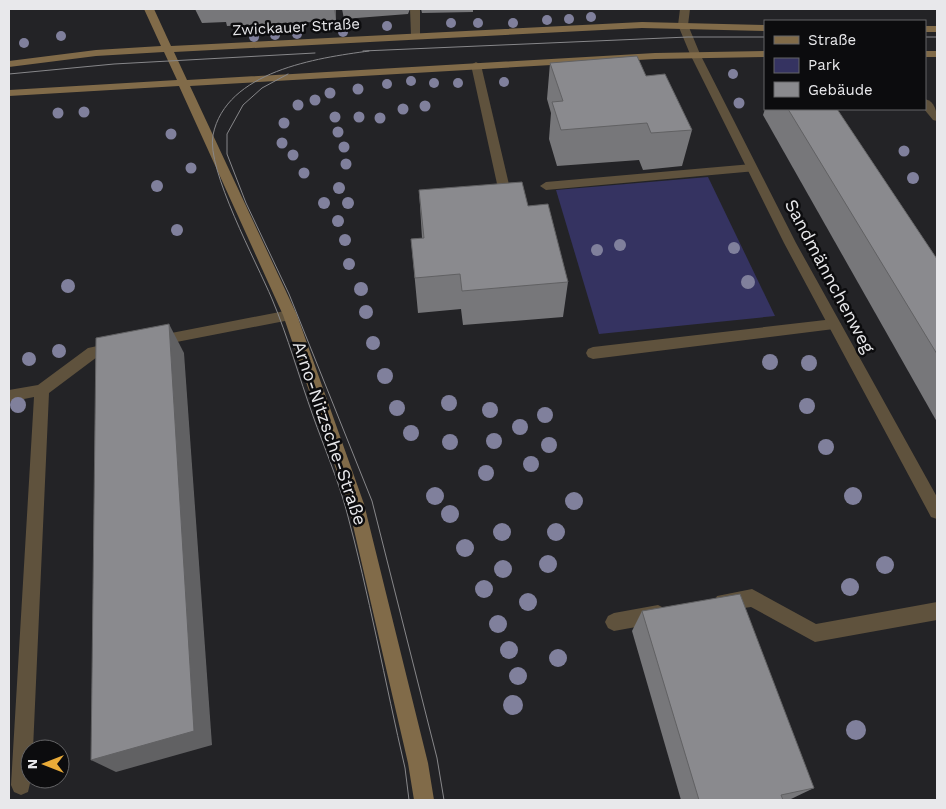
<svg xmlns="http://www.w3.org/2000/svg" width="946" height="809" viewBox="0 0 946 809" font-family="'Work Sans',sans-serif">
	<rect width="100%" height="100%" fill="#232326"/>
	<path fill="#353361" d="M 708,177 L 775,316 L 599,334 L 556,190 Z"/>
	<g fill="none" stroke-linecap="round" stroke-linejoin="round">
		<g fill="#5f523d" fill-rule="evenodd">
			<path d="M 476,62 L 481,65 L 511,193 L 505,197 L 499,193 L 471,65 Z"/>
			<path d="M 925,99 C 935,101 937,112 937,121 L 933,120 L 924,109 Z"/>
			<path d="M 752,164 L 756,165 L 756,171 L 546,190 L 540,186 L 546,182 Z"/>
			<path d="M 290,310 L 297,315 L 290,320 L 156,346 L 151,345 L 149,341 L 151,337 L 156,336 Z"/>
			<path d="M 834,319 L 841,324 L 834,329 L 593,359 L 588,357 L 586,353 L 588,349 L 593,347 Z"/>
			<path d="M 116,342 L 121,344 L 123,348 L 121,352 L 97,357 L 49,393 L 33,749 L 30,749 L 31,779 L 28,792 L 21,795 L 14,792 L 11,785 L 34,397 L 9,402 L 9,390 L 38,385 L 88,348 Z"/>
			<path d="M 752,589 L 816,624 L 937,602 L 937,620 L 815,642 L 751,607 L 723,611 L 717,608 L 714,602 L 717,596 Z"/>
			<path d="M 658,605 L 664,608 L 667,614 L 664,620 L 658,623 L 614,631 L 608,628 L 605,622 L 608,616 L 614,613 Z"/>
		</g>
		<g fill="#5f523d" fill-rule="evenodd">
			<path d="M 410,9 L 420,9 L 420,37 L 411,35 Z"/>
			<path d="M 680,9 L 690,9 L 688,25 L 700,54 L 796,243 L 937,497 L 937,519 L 931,517 L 784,243 L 690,54 L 678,25 Z"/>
		</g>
		<g fill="#816b49" fill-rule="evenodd">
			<path d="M 144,9 L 154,9 L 171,46 L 642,22 L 765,25 L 765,31 L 642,28 L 174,52 L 187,80 L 655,53 L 765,51 L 765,57 L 655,59 L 190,86 L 297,315 L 364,504 L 428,763 L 434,800 L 414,800 L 408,763 L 348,504 L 283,315 L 179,86 L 9,96 L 9,90 L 177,80 L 164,52 L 96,56 L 9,67 L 9,61 L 96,50 L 161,46 Z"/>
			<rect x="925" y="26" width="12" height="6"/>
			<rect x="925" y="51" width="12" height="6"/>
		</g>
		<g stroke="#87878a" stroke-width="1">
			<path d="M 925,37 L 937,37"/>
			<path d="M 363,51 L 688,37 L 765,37"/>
			<path d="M 369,51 C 317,58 226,71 213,135 C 206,169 257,263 272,299 C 288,337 299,377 313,416 C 324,447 337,477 346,509 C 369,594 385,682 405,768 L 409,800"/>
			<path d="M 9,74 L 114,64 L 315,53"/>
			<path d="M 288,74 L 262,88 L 243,105 L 227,134 L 227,154 L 246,203 L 289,294 L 372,501 L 437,758 L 444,800"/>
		</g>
	</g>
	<g fill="#80809c">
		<circle cx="591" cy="17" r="5"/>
		<circle cx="569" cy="19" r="5"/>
		<circle cx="547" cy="20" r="5"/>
		<circle cx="451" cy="23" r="5"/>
		<circle cx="478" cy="23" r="5"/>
		<circle cx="513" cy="23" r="5"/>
		<circle cx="387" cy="26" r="5"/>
		<circle cx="343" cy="32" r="5"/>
		<circle cx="297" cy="34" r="5"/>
		<circle cx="275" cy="35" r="5"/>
		<circle cx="61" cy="36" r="5"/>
		<circle cx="254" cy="37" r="5"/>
		<circle cx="24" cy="43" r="5"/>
		<circle cx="733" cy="74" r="5"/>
		<circle cx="411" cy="81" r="5"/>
		<circle cx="504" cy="82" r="5"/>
		<circle cx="434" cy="83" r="5"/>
		<circle cx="458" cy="83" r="5"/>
		<circle cx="387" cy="84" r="5"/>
		<circle cx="358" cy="89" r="5.5"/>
		<circle cx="330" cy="93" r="5.5"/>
		<circle cx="315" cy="100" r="5.5"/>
		<circle cx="739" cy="103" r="5.5"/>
		<circle cx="298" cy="105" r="5.5"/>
		<circle cx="425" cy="106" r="5.5"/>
		<circle cx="403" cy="109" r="5.5"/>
		<circle cx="84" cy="112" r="5.5"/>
		<circle cx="58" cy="113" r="5.5"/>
		<circle cx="335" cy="117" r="5.5"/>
		<circle cx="359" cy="117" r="5.5"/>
		<circle cx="380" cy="118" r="5.5"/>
		<circle cx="284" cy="123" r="5.5"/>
		<circle cx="338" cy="132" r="5.5"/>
		<circle cx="171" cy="134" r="5.5"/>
		<circle cx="282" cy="143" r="5.5"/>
		<circle cx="344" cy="147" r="5.5"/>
		<circle cx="904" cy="151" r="5.5"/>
		<circle cx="293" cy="155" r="5.5"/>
		<circle cx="346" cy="164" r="5.5"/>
		<circle cx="191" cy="168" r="5.5"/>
		<circle cx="304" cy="173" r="5.5"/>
		<circle cx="913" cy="178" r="6"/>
		<circle cx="157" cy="186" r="6"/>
		<circle cx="339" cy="188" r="6"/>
		<circle cx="324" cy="203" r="6"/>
		<circle cx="348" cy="203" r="6"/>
		<circle cx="338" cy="221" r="6"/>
		<circle cx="177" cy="230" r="6"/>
		<circle cx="345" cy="240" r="6"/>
		<circle cx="620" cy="245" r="6"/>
		<circle cx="734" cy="248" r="6"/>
		<circle cx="597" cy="250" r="6"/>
		<circle cx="349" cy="264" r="6"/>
		<circle cx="748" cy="282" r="7"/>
		<circle cx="68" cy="286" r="7"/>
		<circle cx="361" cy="289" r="7"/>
		<circle cx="366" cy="312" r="7"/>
		<circle cx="373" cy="343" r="7"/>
		<circle cx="59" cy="351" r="7"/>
		<circle cx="29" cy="359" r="7"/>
		<circle cx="770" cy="362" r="8"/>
		<circle cx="809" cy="363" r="8"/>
		<circle cx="385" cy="376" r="8"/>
		<circle cx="449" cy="403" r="8"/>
		<circle cx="18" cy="405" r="8"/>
		<circle cx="807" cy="406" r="8"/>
		<circle cx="397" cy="408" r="8"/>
		<circle cx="490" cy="410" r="8"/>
		<circle cx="545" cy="415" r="8"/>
		<circle cx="520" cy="427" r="8"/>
		<circle cx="411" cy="433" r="8"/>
		<circle cx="494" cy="441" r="8"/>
		<circle cx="450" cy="442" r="8"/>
		<circle cx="549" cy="445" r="8"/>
		<circle cx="826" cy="447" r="8"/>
		<circle cx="531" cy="464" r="8"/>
		<circle cx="486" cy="473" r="8"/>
		<circle cx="435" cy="496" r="9"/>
		<circle cx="853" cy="496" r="9"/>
		<circle cx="574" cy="501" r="9"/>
		<circle cx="450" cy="514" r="9"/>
		<circle cx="502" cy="532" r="9"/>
		<circle cx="556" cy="532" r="9"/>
		<circle cx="465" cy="548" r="9"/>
		<circle cx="548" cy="564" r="9"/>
		<circle cx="885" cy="565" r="9"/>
		<circle cx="503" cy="569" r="9"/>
		<circle cx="850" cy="587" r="9"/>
		<circle cx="484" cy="589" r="9"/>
		<circle cx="528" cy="602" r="9"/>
		<circle cx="498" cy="624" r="9"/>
		<circle cx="509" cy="650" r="9"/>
		<circle cx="558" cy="658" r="9"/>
		<circle cx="518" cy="676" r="9"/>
		<circle cx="513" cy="705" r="10"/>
		<circle cx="856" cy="730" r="10"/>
	</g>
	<g fill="#77777a">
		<path d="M 195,9 L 336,9 L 336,21 L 227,26 L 226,22 L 202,23 Z"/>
		<path d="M 342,9 L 410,9 L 408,14 L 344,19 Z"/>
		<path d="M 421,9 L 473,9 L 473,12 L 422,13 Z"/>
		<path d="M 550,63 L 646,76 L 692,130 L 682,166 L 643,170 L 639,160 L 557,166 L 549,139 L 551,113 L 547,99 Z"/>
		<path d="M 765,109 L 837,109 L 937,259 L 937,422 L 763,115 Z"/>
		<path d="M 419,190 L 528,206 L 568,282 L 563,317 L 463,325 L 461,309 L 418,313 L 411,239 L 422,238 Z"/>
		<path d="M 642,611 L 814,788 L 791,799 L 783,800 L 681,800 L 632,631 Z"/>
	</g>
	<g fill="#616163">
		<path d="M 334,9 L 336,9 L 336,21 Z"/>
		<path d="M 169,324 L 184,353 L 212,745 L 116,772 L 91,760 Z"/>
	</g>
	<g fill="#8a8a8e" stroke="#616163">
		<path d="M 637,56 L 646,76 L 665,74 L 692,130 L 651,133 L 647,123 L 561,130 L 552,102 L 563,101 L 550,63 Z"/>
		<path d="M 788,109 L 837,109 L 937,259 L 937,354 Z"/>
		<path d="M 522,182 L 528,206 L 548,204 L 568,282 L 462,291 L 460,274 L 415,278 L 411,239 L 424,238 L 419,190 Z"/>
		<path d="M 169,324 L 194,731 L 91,760 L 96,338 Z"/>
		<path d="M 740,594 L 814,788 L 781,795 L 783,800 L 699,800 L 642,611 Z"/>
	</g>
	<g text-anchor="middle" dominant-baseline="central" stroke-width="5" stroke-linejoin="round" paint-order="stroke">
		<g font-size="15" fill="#e8e8eb" stroke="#0c0c0e">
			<text transform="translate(296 27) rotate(-3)">Zwickauer Straße</text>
		</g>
		<g font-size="18" fill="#e8e8eb" stroke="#0c0c0e">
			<text transform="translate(830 276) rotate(62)">Sandmännchenweg</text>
			<text transform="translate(330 433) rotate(71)">Arno-Nitzsche-Straße</text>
		</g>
	</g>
	<rect width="946" height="809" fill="none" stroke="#e8e8eb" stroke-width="20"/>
	<rect x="764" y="20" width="162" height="90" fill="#0c0c0e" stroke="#646466"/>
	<rect x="774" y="36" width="25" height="8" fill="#816b49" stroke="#646466"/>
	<text x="808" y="45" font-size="15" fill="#e8e8eb">Straße</text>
	<rect x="774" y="58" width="25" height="15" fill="#353361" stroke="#646466"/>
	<text x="808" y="70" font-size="15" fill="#e8e8eb">Park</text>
	<rect x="774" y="82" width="25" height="15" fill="#8a8a8e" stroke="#646466"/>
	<text x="808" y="95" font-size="15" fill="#e8e8eb">Gebäude</text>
	<g transform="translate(45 764) rotate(270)"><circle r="24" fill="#0c0c0e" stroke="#646466"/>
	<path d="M0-4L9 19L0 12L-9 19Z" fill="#e9ab38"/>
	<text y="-8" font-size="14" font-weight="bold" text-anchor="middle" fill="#e8e8eb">N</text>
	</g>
</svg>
